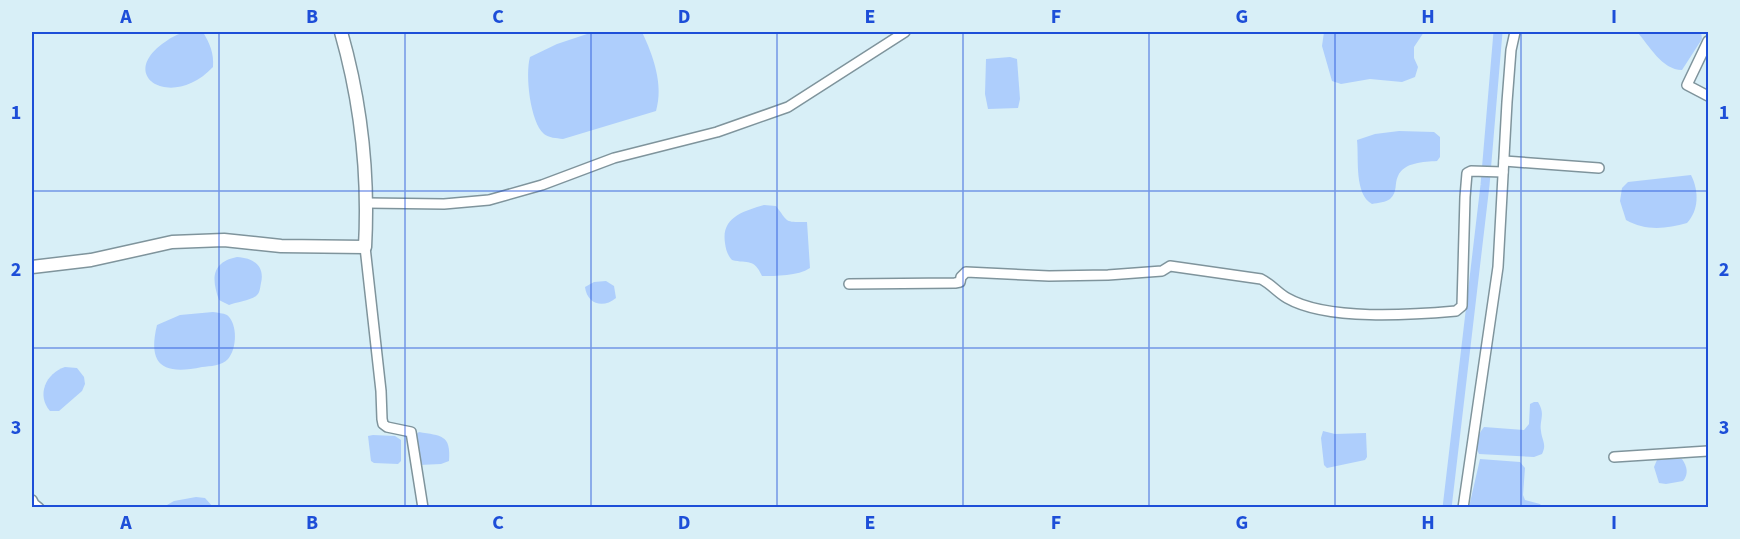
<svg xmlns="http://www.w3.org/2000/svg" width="1740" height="539" viewBox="0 0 1740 539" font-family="'Source Sans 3',sans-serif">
	<rect width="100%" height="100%" fill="#d8eff7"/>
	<g fill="#aecefc">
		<path d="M 186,32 L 203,32 C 210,44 214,53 213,67 C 172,111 115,76 165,42 C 172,37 177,34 186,32 Z"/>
		<path d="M 593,32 L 642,32 C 653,55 664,85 656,111 L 563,139 C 556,138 549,138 544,134 C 530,122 525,74 530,57 L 557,44 Z"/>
		<path d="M 1324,32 L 1424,32 L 1414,47 L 1414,58 L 1418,67 L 1415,77 L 1402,82 L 1370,79 L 1341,84 L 1332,81 L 1322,46 Z"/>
		<path d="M 1637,32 L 1701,32 L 1702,39 L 1682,70 C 1662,70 1649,45 1637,32 Z"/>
		<path d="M 1010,57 L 1017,59 L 1020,99 L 1018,108 L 988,109 L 985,94 L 986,59 Z"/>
		<path d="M 1399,131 L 1434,132 L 1440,137 L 1440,157 L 1437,161 C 1424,162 1404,162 1398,176 C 1394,184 1398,192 1390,199 C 1386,202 1378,203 1372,204 C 1354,194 1359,159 1357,140 L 1375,134 Z"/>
		<path d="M 1691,175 C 1699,191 1699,210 1687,223 C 1666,229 1645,231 1626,220 L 1620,201 L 1622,188 L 1628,182 Z"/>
		<path d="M 764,205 L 776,206 C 789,223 784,222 807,222 L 810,268 C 798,276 776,276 762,276 C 754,258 748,264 732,260 C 727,254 726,250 725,243 C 721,217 744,211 764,205 Z"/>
		<path d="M 237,257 C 254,258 265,266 261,283 C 260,288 260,293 256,296 C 249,301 236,302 229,305 L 219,300 C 211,278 212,262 237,257 Z"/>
		<path d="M 606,281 L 614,286 L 616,298 C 603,309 587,304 585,287 L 594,282 Z"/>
		<path d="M 213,312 C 218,313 223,313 227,315 C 238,324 237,349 228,359 C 222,366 210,366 202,367 C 164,375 147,366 157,325 L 180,315 Z"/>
		<path d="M 65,367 L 77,368 L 84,377 L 85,384 L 82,391 L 59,411 L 50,411 C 36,395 46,373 65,367 Z"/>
		<path d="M 1534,402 L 1538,402 C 1546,415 1539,420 1541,431 C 1542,441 1547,444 1542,454 L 1534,457 L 1479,454 C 1474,445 1478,434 1484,427 L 1524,430 L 1529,424 L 1530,404 Z"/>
		<path d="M 1323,431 L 1335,434 L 1366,433 L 1367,457 L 1365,460 L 1327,468 L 1324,465 L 1321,438 Z"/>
		<path d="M 419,432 C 441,436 451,434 449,461 L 441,464 L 419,465 L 415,435 Z"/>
		<path d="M 373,435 L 395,436 L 401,440 L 401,461 L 398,464 L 374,463 L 371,461 L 368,436 Z"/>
		<path d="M 1663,458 L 1682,459 C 1687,466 1689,474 1683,481 L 1666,484 L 1659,483 L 1654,467 L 1657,460 Z"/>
		<path d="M 1480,459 L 1520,462 L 1525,468 L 1523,495 L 1525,500 L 1540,504 L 1542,507 L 1469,507 Z"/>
		<path d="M 196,497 L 205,498 L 213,507 L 167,507 L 167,505 L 174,501 Z"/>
	</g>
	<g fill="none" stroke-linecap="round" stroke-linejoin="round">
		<path stroke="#aecefc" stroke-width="9" d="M 1447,508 L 1485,185 L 1498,32"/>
		<g stroke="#7f949c" stroke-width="12">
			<g id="street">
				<path d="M 1708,41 L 1687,85 L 1708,96"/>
				<path d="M 1504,161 L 1599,168"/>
				<path d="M 367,203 L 444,204 L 489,200 L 542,185 L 614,158 L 717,132 L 788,107 L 905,32"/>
				<path d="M 365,247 L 381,391 L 382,419 L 383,424 L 387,427 L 411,432 L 423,508"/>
				<path d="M 849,284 L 955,283 L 960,282 L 961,277 L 966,272 L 1049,276 L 1108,275 L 1162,271 L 1170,266 L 1261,279 C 1271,284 1278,293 1287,298 C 1327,321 1411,315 1456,311 L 1462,306 L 1465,197 L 1467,173 L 1471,171 L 1503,172"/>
				<path d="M 1614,457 L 1708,451"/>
				<path d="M 32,500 L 34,504 L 39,508"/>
				<path d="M 1463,508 L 1498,267 L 1507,102 L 1511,50 L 1515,32"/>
			</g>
		</g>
		<g stroke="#7f949c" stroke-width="15">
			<path id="secondary" d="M 32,267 L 91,260 L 172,242 L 224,240 L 281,246 L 365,247 C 369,174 361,102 341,32"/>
		</g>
		<use href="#street" stroke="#fff" stroke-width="9"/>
		<use href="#secondary" stroke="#fff" stroke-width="12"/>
	</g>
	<path fill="none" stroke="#1d4ed8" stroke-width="1.5" stroke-opacity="0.55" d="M 219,32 L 219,508M 405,32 L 405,508M 591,32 L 591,508M 777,32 L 777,508M 963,32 L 963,508M 1149,32 L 1149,508M 1335,32 L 1335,508M 1521,32 L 1521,508M 32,191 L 1708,191M 32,348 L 1708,348"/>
	<rect width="1740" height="539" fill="none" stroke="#d8eff7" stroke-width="66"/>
	<rect x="33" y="33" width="1674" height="473" fill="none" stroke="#1d4ed8" stroke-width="2"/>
	<g font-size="20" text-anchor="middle" font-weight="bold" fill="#1d4ed8">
		<text x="126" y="23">A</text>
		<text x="312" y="23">B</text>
		<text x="498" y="23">C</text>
		<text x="684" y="23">D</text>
		<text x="870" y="23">E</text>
		<text x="1056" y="23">F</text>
		<text x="1242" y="23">G</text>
		<text x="1428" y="23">H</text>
		<text x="1614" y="23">I</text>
		<text x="16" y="119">1</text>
		<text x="1724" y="119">1</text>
		<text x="16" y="276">2</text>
		<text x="1724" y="276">2</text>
		<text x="16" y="434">3</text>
		<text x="1724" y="434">3</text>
		<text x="126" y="529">A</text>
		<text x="312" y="529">B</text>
		<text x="498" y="529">C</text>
		<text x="684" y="529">D</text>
		<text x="870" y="529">E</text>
		<text x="1056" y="529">F</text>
		<text x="1242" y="529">G</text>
		<text x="1428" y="529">H</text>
		<text x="1614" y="529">I</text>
	</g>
</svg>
